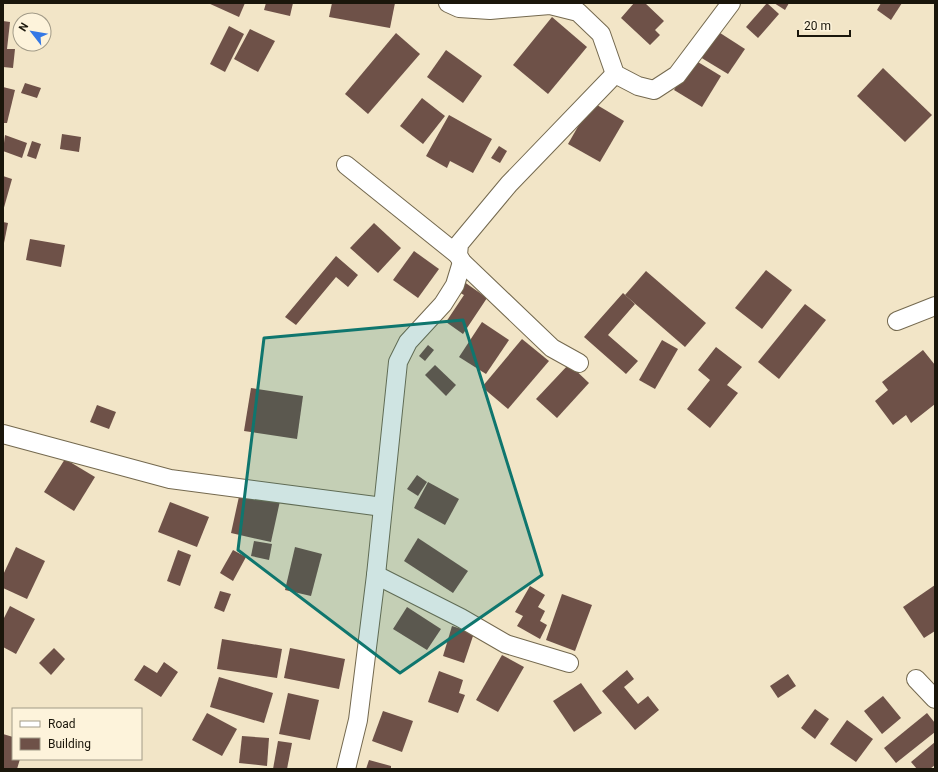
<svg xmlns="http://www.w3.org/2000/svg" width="938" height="772" viewBox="0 0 938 772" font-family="Roboto,sans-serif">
	<rect width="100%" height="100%" fill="#f2e5c7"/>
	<g fill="#6e5148">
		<path d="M 208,3 L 245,3 L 239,17 Z"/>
		<path d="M 266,3 L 293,3 L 290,16 L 264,10 Z"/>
		<path d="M 332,3 L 395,3 L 390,28 L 329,17 Z"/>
		<path d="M 634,3 L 645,3 L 664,21 L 655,30 L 660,35 L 650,45 L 621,18 Z"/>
		<path d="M 767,3 L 779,14 L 758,38 L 746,27 Z"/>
		<path d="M 774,3 L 789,3 L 785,10 Z"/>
		<path d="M 881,3 L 902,3 L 891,20 L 877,10 Z"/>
		<path d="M 552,17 L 587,47 L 548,94 L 513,65 Z"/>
		<path d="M 3,21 L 10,22 L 7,49 L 15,49 L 13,68 L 3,67 Z"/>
		<path d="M 229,26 L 244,34 L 225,72 L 210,64 Z"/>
		<path d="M 250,29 L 275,41 L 258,72 L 234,59 Z"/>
		<path d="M 717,31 L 745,49 L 728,74 L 700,57 Z"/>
		<path d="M 396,33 L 420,54 L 368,114 L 345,94 Z"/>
		<path d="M 446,50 L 482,76 L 463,103 L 427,77 Z"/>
		<path d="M 693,59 L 721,76 L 702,107 L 674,90 Z"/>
		<path d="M 883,68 L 932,115 L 905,142 L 857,96 Z"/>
		<path d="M 25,83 L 41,88 L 37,98 L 21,93 Z"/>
		<path d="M 3,87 L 15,90 L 7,123 L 3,123 Z"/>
		<path d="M 422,98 L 445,116 L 423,144 L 400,126 Z"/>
		<path d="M 592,102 L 624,121 L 600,162 L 568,144 Z"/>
		<path d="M 449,115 L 492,139 L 473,173 L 450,161 L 447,168 L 426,156 Z"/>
		<path d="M 62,134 L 81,137 L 79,152 L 60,149 Z"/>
		<path d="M 5,135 L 27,143 L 22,158 L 3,151 Z"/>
		<path d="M 32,141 L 41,144 L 36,159 L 27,156 Z"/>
		<path d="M 499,146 L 507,151 L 500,163 L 491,158 Z"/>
		<path d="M 3,176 L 12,179 L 3,211 Z"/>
		<path d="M 3,222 L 8,223 L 4,243 L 3,243 Z"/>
		<path d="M 374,223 L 401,248 L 378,273 L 350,248 Z"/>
		<path d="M 30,239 L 65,245 L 61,267 L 26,260 Z"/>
		<path d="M 414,251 L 439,269 L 418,298 L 393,280 Z"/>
		<path d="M 336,256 L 358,275 L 348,287 L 336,277 L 296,325 L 285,317 Z"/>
		<path d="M 766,270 L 792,290 L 762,329 L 735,308 Z"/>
		<path d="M 646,271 L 706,323 L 685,347 L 625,295 Z"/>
		<path d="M 460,279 L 487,298 L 463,334 L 446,322 L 464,295 L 453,289 Z"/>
		<path d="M 623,293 L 635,304 L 608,335 L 638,361 L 626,374 L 584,337 Z"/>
		<path d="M 805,304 L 826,320 L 779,379 L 758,362 Z"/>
		<path d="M 482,322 L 509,340 L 486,374 L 459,357 Z"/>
		<path d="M 522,339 L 549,361 L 508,409 L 482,387 Z"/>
		<path d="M 662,340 L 678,349 L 655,389 L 639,380 Z"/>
		<path d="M 428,345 L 434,350 L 425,361 L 419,356 Z"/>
		<path d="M 716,347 L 742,367 L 727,385 L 738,393 L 710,428 L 687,409 L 710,380 L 698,370 Z"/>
		<path d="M 923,350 L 935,365 L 935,404 L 911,423 L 906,415 L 893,425 L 875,401 L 888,390 L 882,382 Z"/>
		<path d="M 569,364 L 589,383 L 557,418 L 536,399 Z"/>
		<path d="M 435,365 L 456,385 L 446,396 L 425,375 Z"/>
		<path d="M 251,388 L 303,396 L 297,439 L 244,431 Z"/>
		<path d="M 97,405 L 116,412 L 109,429 L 90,422 Z"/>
		<path d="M 65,459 L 95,477 L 74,511 L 44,492 Z"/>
		<path d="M 417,475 L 427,482 L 418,496 L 407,489 Z"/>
		<path d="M 428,482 L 459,499 L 445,525 L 414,508 Z"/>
		<path d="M 240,492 L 280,501 L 271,542 L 231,533 Z"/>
		<path d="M 170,502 L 209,517 L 197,547 L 158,532 Z"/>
		<path d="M 418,538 L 468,571 L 453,593 L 404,561 Z"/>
		<path d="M 254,541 L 272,544 L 269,560 L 251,556 Z"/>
		<path d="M 16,547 L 45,561 L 27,599 L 3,588 L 3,575 Z"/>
		<path d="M 295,547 L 322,554 L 311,596 L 285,590 Z"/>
		<path d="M 178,550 L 191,555 L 180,586 L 167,581 Z"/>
		<path d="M 233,550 L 246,557 L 233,581 L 220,573 Z"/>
		<path d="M 935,585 L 935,631 L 924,638 L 903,607 Z"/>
		<path d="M 530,586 L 545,595 L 538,607 L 545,611 L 540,621 L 547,625 L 540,639 L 517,626 L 523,616 L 515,612 Z"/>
		<path d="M 220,591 L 231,594 L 224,612 L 214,608 Z"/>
		<path d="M 562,594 L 592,605 L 575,651 L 546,640 Z"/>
		<path d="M 10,606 L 35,619 L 16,654 L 3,647 L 3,620 Z"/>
		<path d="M 407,607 L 441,629 L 427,650 L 393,629 Z"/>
		<path d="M 452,626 L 474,633 L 464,663 L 443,656 Z"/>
		<path d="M 222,639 L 282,649 L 277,678 L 217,669 Z"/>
		<path d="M 54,648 L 65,659 L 51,675 L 39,663 Z"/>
		<path d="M 290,648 L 345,659 L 339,689 L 284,678 Z"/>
		<path d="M 502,655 L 524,667 L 498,712 L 476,700 Z"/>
		<path d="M 164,662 L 178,672 L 161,697 L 134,680 L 144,665 L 157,673 Z"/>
		<path d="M 627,670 L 634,679 L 624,687 L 638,704 L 648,696 L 659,710 L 635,730 L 602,691 Z"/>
		<path d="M 439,671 L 463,680 L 459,693 L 465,695 L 458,713 L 428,702 Z"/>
		<path d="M 788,674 L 796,686 L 778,698 L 770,686 Z"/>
		<path d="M 219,677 L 273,693 L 264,723 L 210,707 Z"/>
		<path d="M 581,683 L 602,713 L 574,732 L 553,701 Z"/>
		<path d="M 288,693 L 319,700 L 310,740 L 279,734 Z"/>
		<path d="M 883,696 L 901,718 L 882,734 L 864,711 Z"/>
		<path d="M 815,709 L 829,719 L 815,739 L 801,728 Z"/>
		<path d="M 383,711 L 413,721 L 402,752 L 372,741 Z"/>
		<path d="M 207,713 L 237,729 L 222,756 L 192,740 Z"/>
		<path d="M 927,713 L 935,723 L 935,732 L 896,763 L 884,748 Z"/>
		<path d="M 847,720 L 873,739 L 856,762 L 830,744 Z"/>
		<path d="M 3,734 L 13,737 L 13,759 L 20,759 L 17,769 L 3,769 Z"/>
		<path d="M 242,736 L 269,738 L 267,766 L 239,763 Z"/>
		<path d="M 278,741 L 292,743 L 287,769 L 273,769 Z"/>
		<path d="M 935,742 L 935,765 L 930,769 L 917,769 L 911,762 Z"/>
		<path d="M 369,760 L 391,766 L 391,769 L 366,769 Z"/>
	</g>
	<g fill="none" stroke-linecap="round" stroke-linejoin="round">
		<g stroke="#74694f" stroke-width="20">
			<g id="minor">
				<path d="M 448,3 L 459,8 L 490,10 L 550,5 L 578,12 L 601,34 L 615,74 L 638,86 L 654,90 L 677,75 L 731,3"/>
				<path d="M 346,165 L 458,255"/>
				<path d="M 897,321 L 935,306"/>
				<path d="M 579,363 L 552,348 L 462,262 L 458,255 L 459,244 L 509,184 L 615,74"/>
				<path d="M 3,434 L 170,479 L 383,507"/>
				<path d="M 376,575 L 461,618 L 506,644 L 569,663"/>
				<path d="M 916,679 L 935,699"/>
				<path d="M 346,769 L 358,720 L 376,575 L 398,362 L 408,342 L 443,304 L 455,285 L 462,262"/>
			</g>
		</g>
		<use href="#minor" stroke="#fff" stroke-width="18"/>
	</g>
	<path fill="#0f766e" fill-opacity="0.2" stroke="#0f766e" stroke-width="3" stroke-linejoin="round" d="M 463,320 L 542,575 L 400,673 L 238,550 L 264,338 Z"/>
	<rect width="938" height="772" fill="none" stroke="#1a160b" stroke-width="8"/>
	<rect x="12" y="708" width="130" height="52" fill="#fdf3db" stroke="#a29b88"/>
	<rect x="20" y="721" width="20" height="6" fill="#ffffff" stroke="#a29b88"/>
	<text x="48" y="728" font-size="12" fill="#1a160b">Road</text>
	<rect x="20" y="738" width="20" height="12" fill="#6e5148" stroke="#a29b88"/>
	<text x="48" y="748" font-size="12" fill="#1a160b">Building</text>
	<g transform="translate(32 32) rotate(301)"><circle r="19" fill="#fdf3db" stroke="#a29b88"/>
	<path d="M0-3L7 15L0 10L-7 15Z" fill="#3478e5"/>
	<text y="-6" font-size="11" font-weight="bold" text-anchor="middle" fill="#1a160b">N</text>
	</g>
	<path d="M798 30v6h52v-6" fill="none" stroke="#1a160b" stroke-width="2"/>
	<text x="804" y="30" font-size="12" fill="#1a160b" stroke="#fdf3db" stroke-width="3" paint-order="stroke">20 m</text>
</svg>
